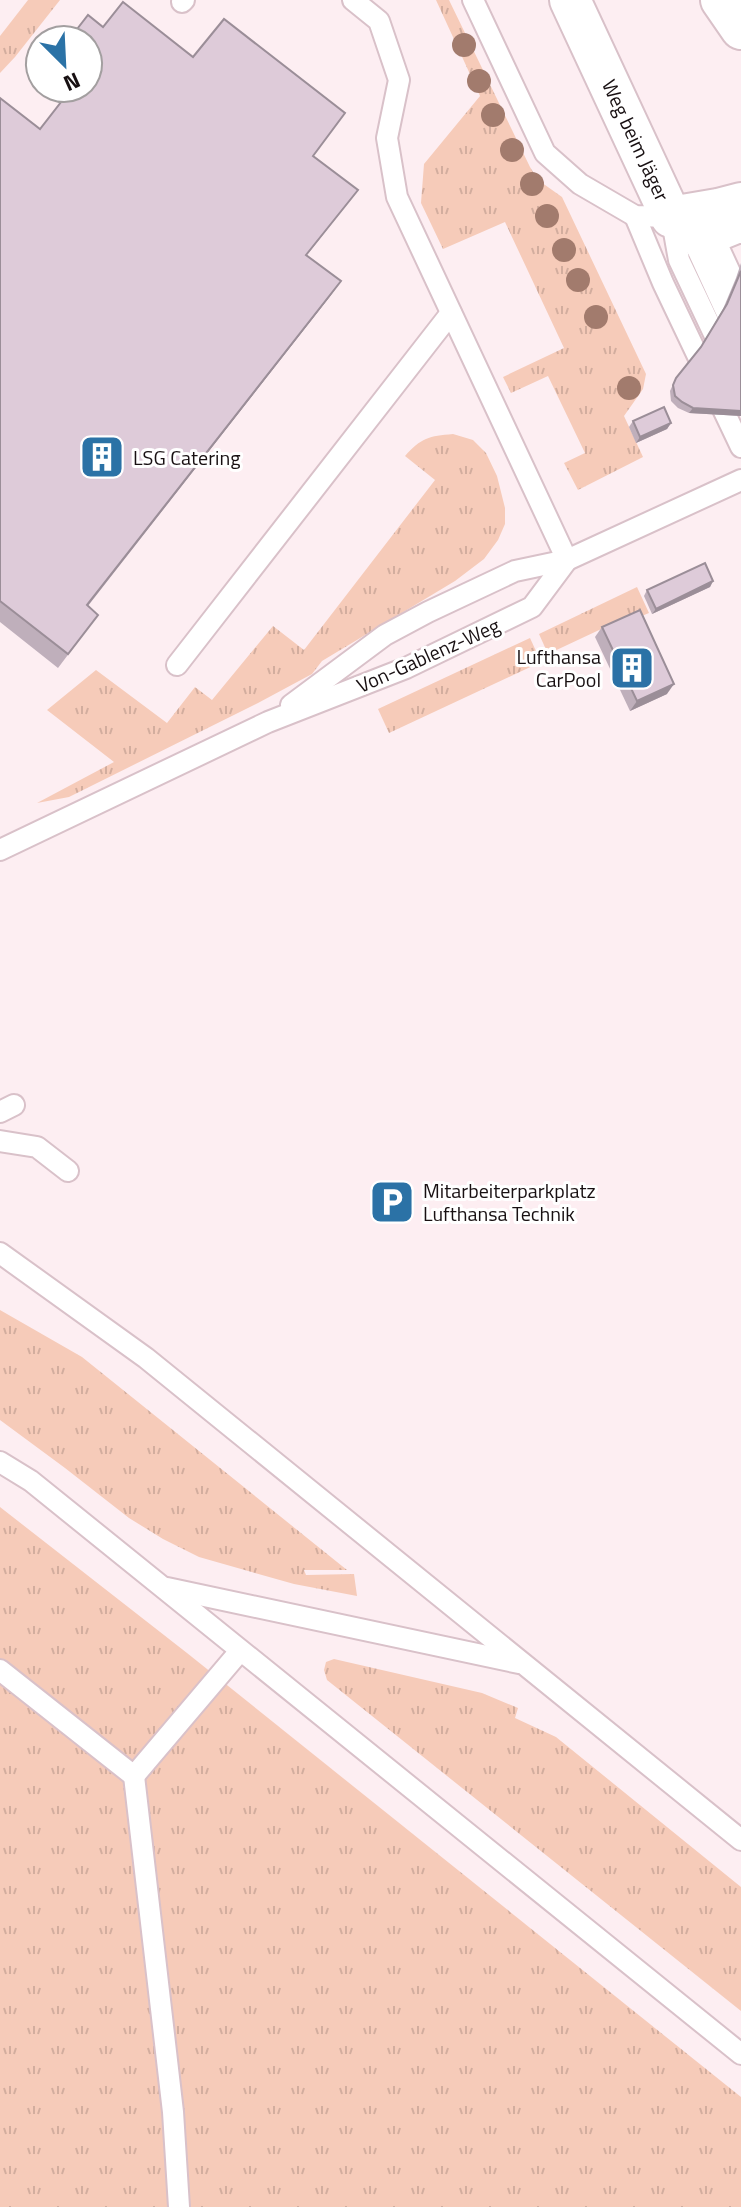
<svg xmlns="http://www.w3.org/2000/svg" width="741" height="2207" viewBox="0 0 741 2207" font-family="'Titillium Web',sans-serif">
	<defs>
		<pattern id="grass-tufts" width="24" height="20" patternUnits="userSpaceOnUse" patternTransform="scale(2)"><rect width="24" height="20" fill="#f6cbb9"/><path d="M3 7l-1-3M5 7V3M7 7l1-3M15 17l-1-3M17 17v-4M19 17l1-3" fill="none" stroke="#d2ad9e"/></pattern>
	</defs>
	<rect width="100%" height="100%" fill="#fdeef2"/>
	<g fill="url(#grass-tufts)">
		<path d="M 28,0 L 60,0 L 15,57 L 0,73 L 0,36 Z"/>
		<path d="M 436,0 L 449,0 L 530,167 L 538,180 L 562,197 L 646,374 L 643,389 L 624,416 L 643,457 L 578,490 L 564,463 L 585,453 L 548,376 L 511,393 L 503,377 L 564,348 L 505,222 L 443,249 L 421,203 L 424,164 L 480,96 Z"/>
		<path d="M 453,434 L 473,440 L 486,453 L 497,476 L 505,508 L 505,524 L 498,540 L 484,559 L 455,581 L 322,661 L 312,674 L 258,703 L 69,797 L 37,803 L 114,762 L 47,710 L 96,670 L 167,723 L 195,687 L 212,700 L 273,626 L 304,650 L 435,480 L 405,456 C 421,438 429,436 453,434 Z"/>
		<path d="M 637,587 L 649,613 L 632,620 L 629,616 L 548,654 L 539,634 Z"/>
		<path d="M 530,638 L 541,662 L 389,733 L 378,709 Z"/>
		<path d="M 0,1310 L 82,1357 L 347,1570 L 304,1570 L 306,1575 L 354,1574 L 357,1596 L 294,1584 L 199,1557 L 163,1539 L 129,1518 L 65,1468 L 0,1420 Z"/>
		<path d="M 0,1507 L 187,1653 L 741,2097 L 741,2207 L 0,2207 Z"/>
		<path d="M 334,1659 L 482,1693 L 518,1708 L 515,1718 L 556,1737 L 741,1887 L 741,2011 L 327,1680 L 324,1670 L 326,1662 Z"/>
	</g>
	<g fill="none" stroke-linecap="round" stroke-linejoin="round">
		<g stroke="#d9c1c9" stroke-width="24">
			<g id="lane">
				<path d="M 353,0 L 379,21 L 399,80 L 387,138 L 397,197 L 567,560"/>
				<path d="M 473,0 L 545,153 L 580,184 L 635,216 L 671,217 L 700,252 L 703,258"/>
				<path d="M 182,2 L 184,0"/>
				<path d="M 635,216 L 663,283 L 741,447"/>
				<path d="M 672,221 L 679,260 L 741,391"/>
				<path d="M 177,665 L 451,313"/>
				<path d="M 291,705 L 385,635 L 428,612 L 515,571 L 567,560 L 741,480"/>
				<path d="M 0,850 L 268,722 L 406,668 L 532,607 L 567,560"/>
				<path d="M 0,1112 L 14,1105"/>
				<path d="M 0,1141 L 37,1147 L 68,1171"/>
				<path d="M 0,1253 L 146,1358 L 741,1840"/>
				<path d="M 0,1462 L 31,1481 L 741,2054"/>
				<path d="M 167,1588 L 519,1663"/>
				<path d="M 0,1670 L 134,1776 L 240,1651"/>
				<path d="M 134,1776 L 173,2112 L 179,2207"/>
			</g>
		</g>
		<g stroke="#d9c1c9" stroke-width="44">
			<g id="street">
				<path d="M 570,0 L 671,217 L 718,209 L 741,203"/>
				<path d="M 721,0 L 741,29"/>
				<path d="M 741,223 L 736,223 L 709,234 L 705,242 L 741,320"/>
			</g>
		</g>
		<use href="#lane" stroke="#fff" stroke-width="20"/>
		<use href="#street" stroke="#fff" stroke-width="40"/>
	</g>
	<g fill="#a27b6d">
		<circle cx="464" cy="45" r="12"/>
		<circle cx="479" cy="81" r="12"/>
		<circle cx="493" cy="115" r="12"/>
		<circle cx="512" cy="150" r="12"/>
		<circle cx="532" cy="184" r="12"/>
		<circle cx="547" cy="216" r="12"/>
		<circle cx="564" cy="250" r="12"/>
		<circle cx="578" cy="280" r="12"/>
		<circle cx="596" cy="317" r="12"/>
		<circle cx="629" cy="388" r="12"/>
	</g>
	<g fill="#bfafbb">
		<path d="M 88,15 L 103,27 L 314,156 L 358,190 L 307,255 L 331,295 L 88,606 L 98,615 L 58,668 L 0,622 L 0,98 L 40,129 L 89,66 L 88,66 L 88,40 L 69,40 Z"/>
		<path d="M 741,263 L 741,416 L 689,413 L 678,408 L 671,401 L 670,391 L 676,378 L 699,350 L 723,309 L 736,278 Z"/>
		<path d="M 633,421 L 671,423 L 667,429 L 636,443 L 629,427 Z"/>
		<path d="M 713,581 L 710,587 L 652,614 L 644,596 L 647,590 Z"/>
		<path d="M 602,627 L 667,694 L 630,711 L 595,637 Z"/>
	</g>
	<g fill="#9b8e98">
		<path d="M 341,281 L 331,295 L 77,619 L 87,605 Z"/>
		<path d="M 693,408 L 741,411 L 741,416 L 689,413 Z"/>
		<path d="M 671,423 L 667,429 L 636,443 L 640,437 Z"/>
		<path d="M 713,581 L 710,587 L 652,614 L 656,609 Z"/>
		<path d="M 674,684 L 667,694 L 630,711 L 637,701 Z"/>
	</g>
	<g fill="#decbd9" stroke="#9b8e98" stroke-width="2">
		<path d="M 123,2 L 193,57 L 224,19 L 345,113 L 313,156 L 358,190 L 306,255 L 341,281 L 87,605 L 98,615 L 68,654 L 0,601 L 0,98 L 40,129 L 72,88 L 88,88 L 88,68 L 99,53 L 88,44 L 88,40 L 82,40 L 74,33 L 88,15 L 103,27 Z"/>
		<path d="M 741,271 L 741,411 L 693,408 L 682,402 L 675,396 L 673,385 L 676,378 L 701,347 L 727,304 Z"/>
		<path d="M 664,407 L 671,423 L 640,437 L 633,421 Z"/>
		<path d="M 705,563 L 713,581 L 656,609 L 647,590 Z"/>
		<path d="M 640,610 L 674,684 L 637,701 L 602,627 Z"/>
	</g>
	<defs>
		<g id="building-square" transform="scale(2.3)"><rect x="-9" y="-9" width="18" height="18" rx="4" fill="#2b72a6" stroke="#fff"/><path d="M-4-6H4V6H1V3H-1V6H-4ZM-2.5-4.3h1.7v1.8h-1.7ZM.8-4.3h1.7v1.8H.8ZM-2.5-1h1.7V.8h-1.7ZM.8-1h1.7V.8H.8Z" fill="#fff"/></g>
		<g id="parking-square" transform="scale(2.3)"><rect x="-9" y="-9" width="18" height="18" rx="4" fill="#2b72a6" stroke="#fff"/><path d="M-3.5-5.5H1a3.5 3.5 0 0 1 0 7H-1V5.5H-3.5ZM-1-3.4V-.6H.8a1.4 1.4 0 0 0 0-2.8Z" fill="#fff"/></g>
	</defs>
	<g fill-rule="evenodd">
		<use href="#building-square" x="102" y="457"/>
		<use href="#building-square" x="632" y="668"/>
		<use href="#parking-square" x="392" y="1202"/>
	</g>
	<g text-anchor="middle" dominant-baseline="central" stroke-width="6" stroke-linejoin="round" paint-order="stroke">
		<g font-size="20" fill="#181012" stroke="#fff">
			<text transform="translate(636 140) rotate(65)">Weg beim Jäger</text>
			<text transform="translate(428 655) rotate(-24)">Von-Gablenz-Weg</text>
		</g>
		<g font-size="20" fill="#181012" stroke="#fff" text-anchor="start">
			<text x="133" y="457">LSG Catering</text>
			<text x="601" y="656" text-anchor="end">Lufthansa<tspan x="601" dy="23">CarPool</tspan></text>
			<text x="423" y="1190">Mitarbeiterparkplatz<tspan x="423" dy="23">Lufthansa Technik</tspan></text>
		</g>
	</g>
	<g transform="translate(64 64) rotate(156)"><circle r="38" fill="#ffffff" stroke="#a39fa0" stroke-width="2"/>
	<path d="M0-6L14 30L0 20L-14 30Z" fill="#2b72a6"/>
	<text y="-12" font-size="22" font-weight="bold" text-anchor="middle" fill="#181012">N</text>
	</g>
</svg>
